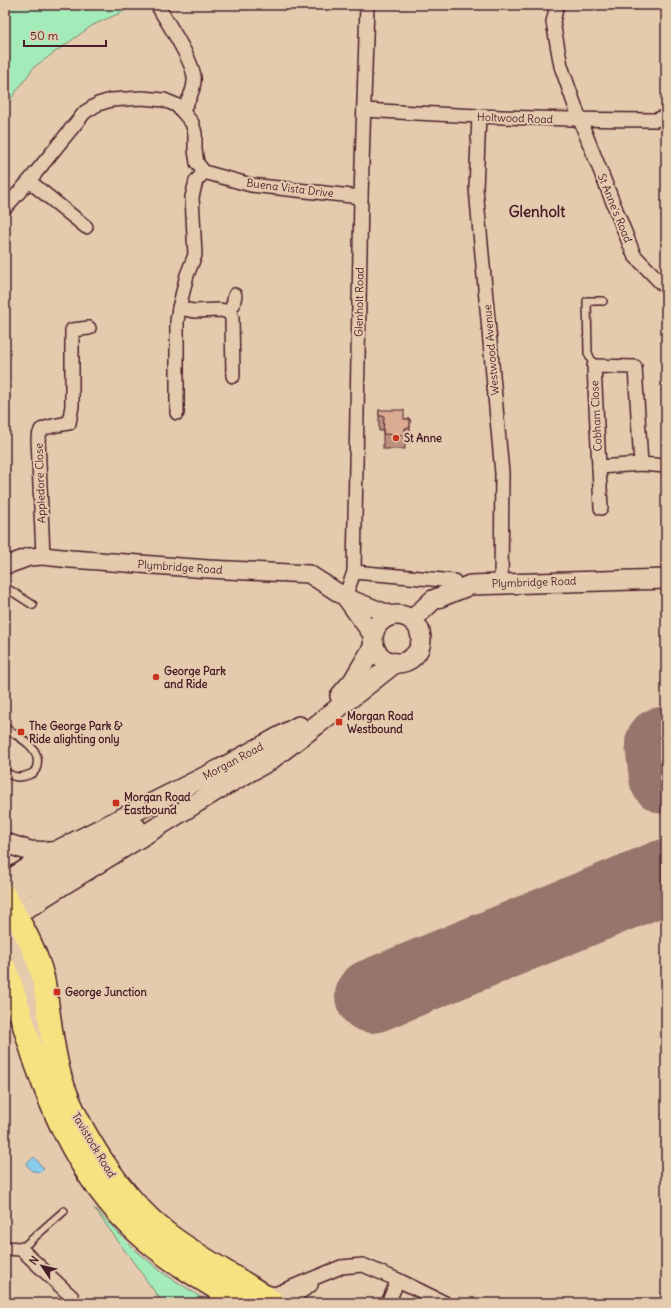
<svg xmlns="http://www.w3.org/2000/svg" width="671" height="1308" viewBox="0 0 671 1308" font-family="Delius,sans-serif">
	<rect width="100%" height="100%" fill="#e5cbad"/>
	<filter id="ink" filterUnits="userSpaceOnUse"><feTurbulence type="fractalNoise" baseFrequency=".025" numOctaves="2"/><feDisplacementMap in="SourceGraphic" scale="8" xChannelSelector="R" yChannelSelector="G"/><feConvolveMatrix kernelMatrix="1 2 1 2 8 2 1 2 1" color-interpolation-filters="sRGB"/></filter>
	<g filter="url(#ink)">
		<g fill="#a3ecba" stroke="#768672">
			<path d="M 5,5 L 138,5 L 93,25 L 34,67 L 5,107 Z"/>
			<path d="M 94,1208 L 133,1248 L 163,1273 L 210,1303 L 163,1303 Z"/>
		</g>
		<path fill="#8acceb" stroke="#70879e" d="M 34,1157 L 44,1169 L 40,1172 L 32,1171 L 26,1164 Z"/>
		<g fill="none" stroke-linecap="round" stroke-linejoin="round">
			<g stroke="#98756c" stroke-width="74">
				<path d="M 662,744 L 666,777"/>
				<path d="M 372,996 L 666,876"/>
			</g>
			<g stroke="#4a1f2b" stroke-width="10">
				<g id="service">
					<path d="M 594,366 L 588,353 L 587,301 L 603,301"/>
					<path d="M 5,587 L 33,605"/>
					<path d="M 5,728 C 17,736 41,747 37,765 C 37,767 35,771 33,773 C 22,778 16,779 5,772"/>
					<path d="M 21,1249 L 64,1211"/>
				</g>
			</g>
			<g stroke="#4a1f2b" stroke-width="16">
				<g id="minor">
					<path d="M 557,5 L 553,22 L 561,66 L 580,120 L 634,255 L 660,282 L 666,287"/>
					<path d="M 159,8 C 168,24 197,66 194,82 C 193,93 188,101 182,111"/>
					<path d="M 364,110 C 461,116 559,120 656,120 L 666,116"/>
					<path d="M 479,116 L 476,189 L 502,473 L 501,585"/>
					<path d="M 29,181 L 86,227"/>
					<path d="M 5,208 L 29,181 L 85,112 L 98,104 L 111,100 L 142,98 L 164,100 L 176,105 L 182,111 L 192,123 L 195,133 L 195,150 L 197,163 L 204,172 L 251,185 L 361,197"/>
					<path d="M 179,308 L 194,311 L 220,310 L 229,312"/>
					<path d="M 233,376 L 232,318 L 229,312 L 233,305 L 235,295"/>
					<path d="M 177,413 L 177,321 L 179,308 L 187,275 L 195,255 L 192,197 L 196,181 L 204,172"/>
					<path d="M 641,464 L 635,367 L 594,366 L 599,467 L 641,464 L 666,466"/>
					<path d="M 599,467 L 601,508"/>
					<path d="M 43,556 L 38,439 L 41,430 C 50,425 59,425 69,423 L 72,406 L 72,330 L 89,328"/>
					<path d="M 354,572 L 454,581"/>
					<path d="M 345,597 L 354,572 L 361,197 L 367,5"/>
					<path d="M 5,1248 L 21,1249 L 72,1297 L 71,1303"/>
					<path d="M 262,1291 L 275,1294 L 341,1267 L 363,1265 L 398,1280 L 445,1303"/>
					<path d="M 285,1303 L 311,1285"/>
					<path d="M 388,1303 L 398,1280"/>
				</g>
			</g>
			<g stroke="#4a1f2b" stroke-width="20">
				<g id="tertiary">
					<path d="M 10,564 L 29,557 L 43,556 L 71,559 L 208,569 L 309,574 L 345,597 L 391,615"/>
					<path d="M 345,597 L 373,636"/>
				</g>
			</g>
			<g stroke="#4a1f2b" stroke-width="22">
				<g id="secondary">
					<circle cx="397" cy="639" r="24"/>
					<path d="M 413,619 L 433,600 L 470,585 L 666,579"/>
					<path d="M 340,696 L 353,681 L 374,646"/>
					<path d="M 5,843 L 30,851 L 54,852"/>
					<path d="M 5,882 L 54,852 L 220,769 L 299,726"/>
					<path d="M 5,899 L 79,856 L 136,827"/>
					<path d="M 5,919 L 38,902 L 42,898 L 219,789 L 269,761 L 318,724 L 395,663"/>
					<path d="M 5,927 C 11,942 19,957 25,972 C 35,1000 38,1028 38,1058"/>
				</g>
			</g>
			<g stroke="#4a1f2b" stroke-width="25">
				<g id="trunk">
					<path d="M 5,896 C 19,921 36,949 43,978 C 50,1011 51,1047 61,1079 C 78,1131 122,1198 165,1232 C 199,1259 239,1277 274,1303"/>
					<path d="M 5,968 C 18,1001 26,1036 38,1069 C 60,1132 93,1195 145,1239 C 174,1264 208,1283 241,1303"/>
				</g>
			</g>
			<use href="#service" stroke="#e5cbad" stroke-width="7"/>
			<use href="#minor" stroke="#e5cbad" stroke-width="13"/>
			<use href="#tertiary" stroke="#e5cbad" stroke-width="17"/>
			<use href="#secondary" stroke="#e5cbad" stroke-width="19"/>
			<use href="#trunk" stroke="#f7e281" stroke-width="22"/>
		</g>
		<path fill="#bc927e" stroke="#4a1f2b" d="M 379,410 L 404,419 L 410,419 L 410,443 L 405,442 L 405,449 L 383,449 L 383,431 L 379,431 Z"/>
		<path fill="#dbaa93" stroke="#4a1f2b" d="M 379,410 L 404,410 L 404,419 L 410,419 L 410,428 L 405,428 L 405,435 L 383,434 L 384,416 L 379,416 Z"/>
	</g>
	<g fill="#c8321e" stroke="#e5cbad" stroke-width="1.5">
		<circle cx="396" cy="438" r="4"/>
		<circle cx="156" cy="677" r="4"/>
		<rect x="335" y="718" width="8" height="8" rx="2"/>
		<rect x="17" y="728" width="8" height="8" rx="2"/>
		<rect x="112" y="799" width="8" height="8" rx="2"/>
		<rect x="53" y="988" width="8" height="8" rx="2"/>
	</g>
	<g text-anchor="middle" dominant-baseline="central" stroke-width="4" stroke-linejoin="round" paint-order="stroke">
		<g font-size="11" fill="#4a1f2b" stroke="#e5cbad">
			<text transform="translate(515 118) rotate(2)">Holtwood Road</text>
			<text transform="translate(290 188) rotate(7)">Buena Vista Drive</text>
			<text transform="translate(615 208) rotate(68)">St Anne's Road</text>
			<text transform="translate(359 302) rotate(-89)">Glenholt Road</text>
			<text transform="translate(491 350) rotate(-95)">Westwood Avenue</text>
			<text transform="translate(596 416) rotate(-93)">Cobham Close</text>
			<text transform="translate(40 483) rotate(-92)">Appledore Close</text>
			<text transform="translate(180 567) rotate(4)">Plymbridge Road</text>
			<text transform="translate(534 582) rotate(-2)">Plymbridge Road</text>
			<text transform="translate(233 761) rotate(-28)">Morgan Road</text>
			<text transform="translate(94 1145) rotate(59)">Tavistock Road</text>
		</g>
		<g font-size="11" font-weight="bold" fill="#4a1f2b" stroke="#e5cbad" text-anchor="start">
			<text x="404" y="438">St Anne</text>
			<text x="164" y="671">George Park<tspan x="164" dy="13">and Ride</tspan></text>
			<text x="347" y="716">Morgan Road<tspan x="347" dy="13">Westbound</tspan></text>
			<text x="29" y="726">The George Park &amp;<tspan x="29" dy="13">Ride alighting only</tspan></text>
			<text x="124" y="797">Morgan Road<tspan x="124" dy="13">Eastbound</tspan></text>
			<text x="65" y="992">George Junction</text>
		</g>
		<g font-size="15" font-weight="bold" fill="#4a1f2b" stroke="#e5cbad">
			<text x="537" y="211">Glenholt</text>
		</g>
	</g>
	<rect width="671" height="1308" fill="none" stroke="#e5cbad" stroke-width="20"/>
	<rect x="10" y="10" width="651" height="1288" fill="none" stroke="#4a1f2b" stroke-width="1.5" filter="url(#ink)"/>
	<g transform="translate(42 1266) rotate(305)" stroke="#e5cbad" stroke-width="3" paint-order="stroke">
	<path d="M0-3L7 15L0 10L-7 15Z" fill="#4a1f2b"/>
	<text y="-6" font-size="11" font-weight="bold" text-anchor="middle" fill="#4a1f2b">N</text>
	</g>
	<path d="M24 40v6h82v-6" fill="none" stroke="#4a1f2b" stroke-width="2"/>
	<text x="30" y="40" font-size="12" fill="#4a1f2b" stroke="#e5cbad" stroke-width="3" paint-order="stroke">50 m</text>
</svg>
